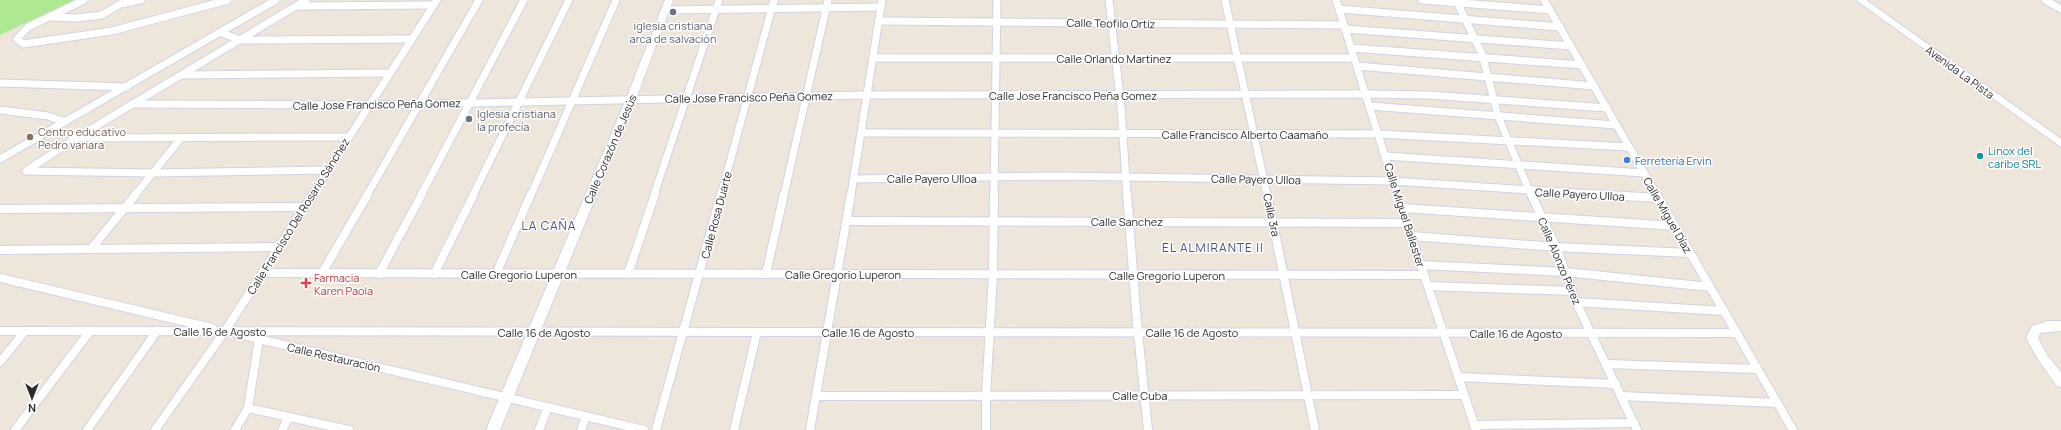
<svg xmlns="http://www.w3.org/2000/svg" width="2061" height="430" viewBox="0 0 2061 430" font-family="Manrope,sans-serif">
	<rect width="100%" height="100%" fill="#eee6db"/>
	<path fill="#aee992" d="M 0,0 L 75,0 L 0,35 Z"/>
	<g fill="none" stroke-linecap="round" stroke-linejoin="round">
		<g stroke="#d0d3e4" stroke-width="9">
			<g id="street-far1">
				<path d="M 84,0 L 28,27 L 17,39 L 23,44 L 112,31 L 228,0"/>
				<path d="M 306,0 L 76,138 L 26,171 L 153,173 L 327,170"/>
				<path d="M 1109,0 L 1121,107 L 1127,195"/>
				<path d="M 1225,0 L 1267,195"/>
				<path d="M 1336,0 L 1397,195"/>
				<path d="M 1422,0 L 1550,10"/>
				<path d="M 1456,0 L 1482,54 L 1498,116 L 1531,195"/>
				<path d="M 1544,0 L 1657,195"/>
				<path d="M 2045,0 L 2061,9"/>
				<path d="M 298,6 L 433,5"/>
				<path d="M 1339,9 L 1560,27"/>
				<path d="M 665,10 L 881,7"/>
				<path d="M 51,17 L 76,18 L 102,15 L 120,4 L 141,0"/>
				<path d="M 879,21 L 1344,25"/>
				<path d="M 1345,29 L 1571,46"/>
				<path d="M 222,33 L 240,40 L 412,39"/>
				<path d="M 1351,48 L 1582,65"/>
				<path d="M 873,58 L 1354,58"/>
				<path d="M 1357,66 L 1594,86"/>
				<path d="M 183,75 L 390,73"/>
				<path d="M 0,83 L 127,87"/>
				<path d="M 132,104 L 369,105 L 867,95 L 1366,94 L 1429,95 L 1607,108"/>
				<path d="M 1370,106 L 1616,125"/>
				<path d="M 0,110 L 48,116 L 65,122"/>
				<path d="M 861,133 L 1378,134 L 1629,147"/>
				<path d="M 77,138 L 348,137"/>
				<path d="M 1385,156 L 1644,173"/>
				<path d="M 0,159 L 276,0"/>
				<path d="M 854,179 L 1056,176 L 1393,181 L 1607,195"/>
				<path d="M 135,195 L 181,138"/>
				<path d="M 312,195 L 437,0"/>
				<path d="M 367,195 L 479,0"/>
				<path d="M 421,195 L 524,0"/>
				<path d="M 473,195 L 569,0"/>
				<path d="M 531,195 L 616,0"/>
				<path d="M 654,195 L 719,0"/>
				<path d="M 721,195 L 774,0"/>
				<path d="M 784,195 L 828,0"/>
				<path d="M 851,195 L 882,0"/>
				<path d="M 994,195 L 997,0"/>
			</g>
		</g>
		<g stroke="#d0d3e4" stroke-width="10">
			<g id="street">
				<path d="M 1127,194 L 1137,323 L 1148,430"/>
				<path d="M 1267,194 L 1315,430"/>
				<path d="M 1397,194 L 1476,430"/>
				<path d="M 1531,194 L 1556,247 L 1576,302 L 1637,430"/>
				<path d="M 1591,194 L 1659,198"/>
				<path d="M 1656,194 L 1793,430"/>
				<path d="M 1402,208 L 1675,226"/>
				<path d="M 0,209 L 304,207"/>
				<path d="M 847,221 L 1406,223"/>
				<path d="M 1411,236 L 1556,247 L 1690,253"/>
				<path d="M 91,249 L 136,194"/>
				<path d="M 0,250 L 278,247"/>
				<path d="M 1420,265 L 1565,272 L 1710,287"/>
				<path d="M 262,273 L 1424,275"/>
				<path d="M 322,273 L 368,194"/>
				<path d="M 379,274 L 422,194"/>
				<path d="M 434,274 L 474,194"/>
				<path d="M 496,274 L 531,194"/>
				<path d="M 628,274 L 655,194"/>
				<path d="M 766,274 L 784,194"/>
				<path d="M 0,278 L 212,328"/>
				<path d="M 1428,286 L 1572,291"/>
				<path d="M 1576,302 L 1724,311"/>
				<path d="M 0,331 L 1737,333"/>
				<path d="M 238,334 L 644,430"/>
				<path d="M 0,362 L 25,331"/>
				<path d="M 1607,364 L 1757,369"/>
				<path d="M 1458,377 L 1616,384"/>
				<path d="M 816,396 L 1464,395"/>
				<path d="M 1621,396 L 1777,403"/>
				<path d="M 248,408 L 349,430"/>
				<path d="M 1474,425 L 1634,423"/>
				<path d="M 15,430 L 90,331"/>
				<path d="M 87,430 L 157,331"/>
				<path d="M 155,430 L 225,331 L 313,194"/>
				<path d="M 235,430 L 248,408 L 259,339"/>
				<path d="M 282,430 L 289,417"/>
				<path d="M 539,430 L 548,407"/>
				<path d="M 581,430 L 586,416"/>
				<path d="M 656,430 L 721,194"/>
				<path d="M 734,430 L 757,332"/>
				<path d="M 810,430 L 851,194"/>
				<path d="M 986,430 L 986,396 L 993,274 L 994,194"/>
			</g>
		</g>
		<g stroke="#d0d3e4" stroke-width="2">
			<g id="secondary">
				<path d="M 665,0 L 673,0 L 636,99 L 500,430 L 486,430 L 626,99 Z"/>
				<path d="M 1856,0 L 1866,0 L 2061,139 L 2061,147 Z"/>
				<path d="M 2048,321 L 2061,321 L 2061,331 L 2040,333 L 2038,338 L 2047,355 L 2061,372 L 2061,387 L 2057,386 L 2039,361 L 2026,338 L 2032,326 Z"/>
			</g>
		</g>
		<use href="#street-far1" stroke="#fff" stroke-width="7"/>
		<use href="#street" stroke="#fff" stroke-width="8"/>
		<use href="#secondary" fill="#fff" fill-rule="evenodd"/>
	</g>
	<g fill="#6b7280" stroke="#fff" stroke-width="1.5">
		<circle cx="673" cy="12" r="4"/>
		<circle cx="469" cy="119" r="4"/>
	</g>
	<circle fill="#8d6e63" stroke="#fff" stroke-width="1.5" cx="30" cy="137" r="4"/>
	<circle fill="#0f9aa8" stroke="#fff" stroke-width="1.5" cx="1980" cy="156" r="4"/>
	<circle fill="#3f7fe0" stroke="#fff" stroke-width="1.5" cx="1627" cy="160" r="4"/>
	<path fill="#e0444e" stroke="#fff" stroke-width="1.5" d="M304 277h4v4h4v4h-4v4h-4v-4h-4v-4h4z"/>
	<g text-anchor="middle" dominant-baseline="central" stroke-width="3" stroke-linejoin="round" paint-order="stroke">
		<g font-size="11" fill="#2a2a2a" stroke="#fff">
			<text transform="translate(1111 23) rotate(1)">Calle Teofilo Ortiz</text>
			<text x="1114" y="58">Calle Orlando Martinez</text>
			<text transform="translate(1960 72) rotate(36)">Avenida La Pista</text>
			<text x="1073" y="95">Calle Jose Francisco Peña Gomez</text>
			<text transform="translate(749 97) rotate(-1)">Calle Jose Francisco Peña Gomez</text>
			<text transform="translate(377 104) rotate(-1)">Calle Jose Francisco Peña Gomez</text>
			<text x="1245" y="134">Calle Francisco Alberto Caamaño</text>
			<text transform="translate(610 149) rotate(-67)">Calle Corazón de Jesús</text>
			<text x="932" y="178">Calle Payero Ulloa</text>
			<text transform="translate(1256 179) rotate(1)">Calle Payero Ulloa</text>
			<text transform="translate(1580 194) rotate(3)">Calle Payero Ulloa</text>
			<text transform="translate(716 215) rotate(-75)">Calle Rosa Duarte</text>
			<text transform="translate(1272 215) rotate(78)">Calle 3ra</text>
			<text transform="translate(1405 215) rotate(72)">Calle Miguel Ballester</text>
			<text transform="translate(1668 215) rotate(60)">Calle Miguel Díaz</text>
			<text transform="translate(298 216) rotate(-58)">Calle Francisco Del Rosario Sánchez</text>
			<text x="1127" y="221">Calle Sanchez</text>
			<text transform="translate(1560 261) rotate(67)">Calle Alonzo Pérez</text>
			<text x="519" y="274">Calle Gregorio Luperon</text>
			<text x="843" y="274">Calle Gregorio Luperon</text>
			<text x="1167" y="275">Calle Gregorio Luperon</text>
			<text x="220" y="331">Calle 16 de Agosto</text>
			<text x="544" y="332">Calle 16 de Agosto</text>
			<text x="868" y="332">Calle 16 de Agosto</text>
			<text x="1192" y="332">Calle 16 de Agosto</text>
			<text x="1516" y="333">Calle 16 de Agosto</text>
			<text transform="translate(334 357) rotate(13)">Calle Restauración</text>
			<text x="1140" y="395">Calle Cuba</text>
		</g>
		<g font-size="11" fill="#5b616d" stroke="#fff">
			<text x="673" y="25">iglesia cristiana<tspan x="673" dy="13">arca de salvación</tspan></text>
			<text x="477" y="113" text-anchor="start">Iglesia cristiana<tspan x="477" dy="13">la profecía</tspan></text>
		</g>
		<g font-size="11" fill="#785e54" stroke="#fff" text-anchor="start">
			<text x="38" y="131">Centro educativo<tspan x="38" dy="13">Pedro variara</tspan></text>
		</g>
		<g font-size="11" fill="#0d838f" stroke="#fff" text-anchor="start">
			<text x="1988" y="150">Linox del<tspan x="1988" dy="13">caribe SRL</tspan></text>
		</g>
		<g font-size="11" fill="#366cbe" stroke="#fff" text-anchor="start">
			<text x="1635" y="160">Ferretería Ervin</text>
		</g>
		<g font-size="11" fill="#be3a42" stroke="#fff" text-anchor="start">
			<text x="314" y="277">Farmacia<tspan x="314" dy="13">Karen Paola</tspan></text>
		</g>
		<g font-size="12" letter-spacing="1" fill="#46507f" stroke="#fff">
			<text x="549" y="225">LA CAÑA</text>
			<text x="1213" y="247">EL ALMIRANTE II</text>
		</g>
	</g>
	<g transform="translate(32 398) rotate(180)" stroke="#ffffff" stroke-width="3" paint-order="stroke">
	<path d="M0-3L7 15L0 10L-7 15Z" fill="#2a2a2a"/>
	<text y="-6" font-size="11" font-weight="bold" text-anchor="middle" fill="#2a2a2a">N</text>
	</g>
</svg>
